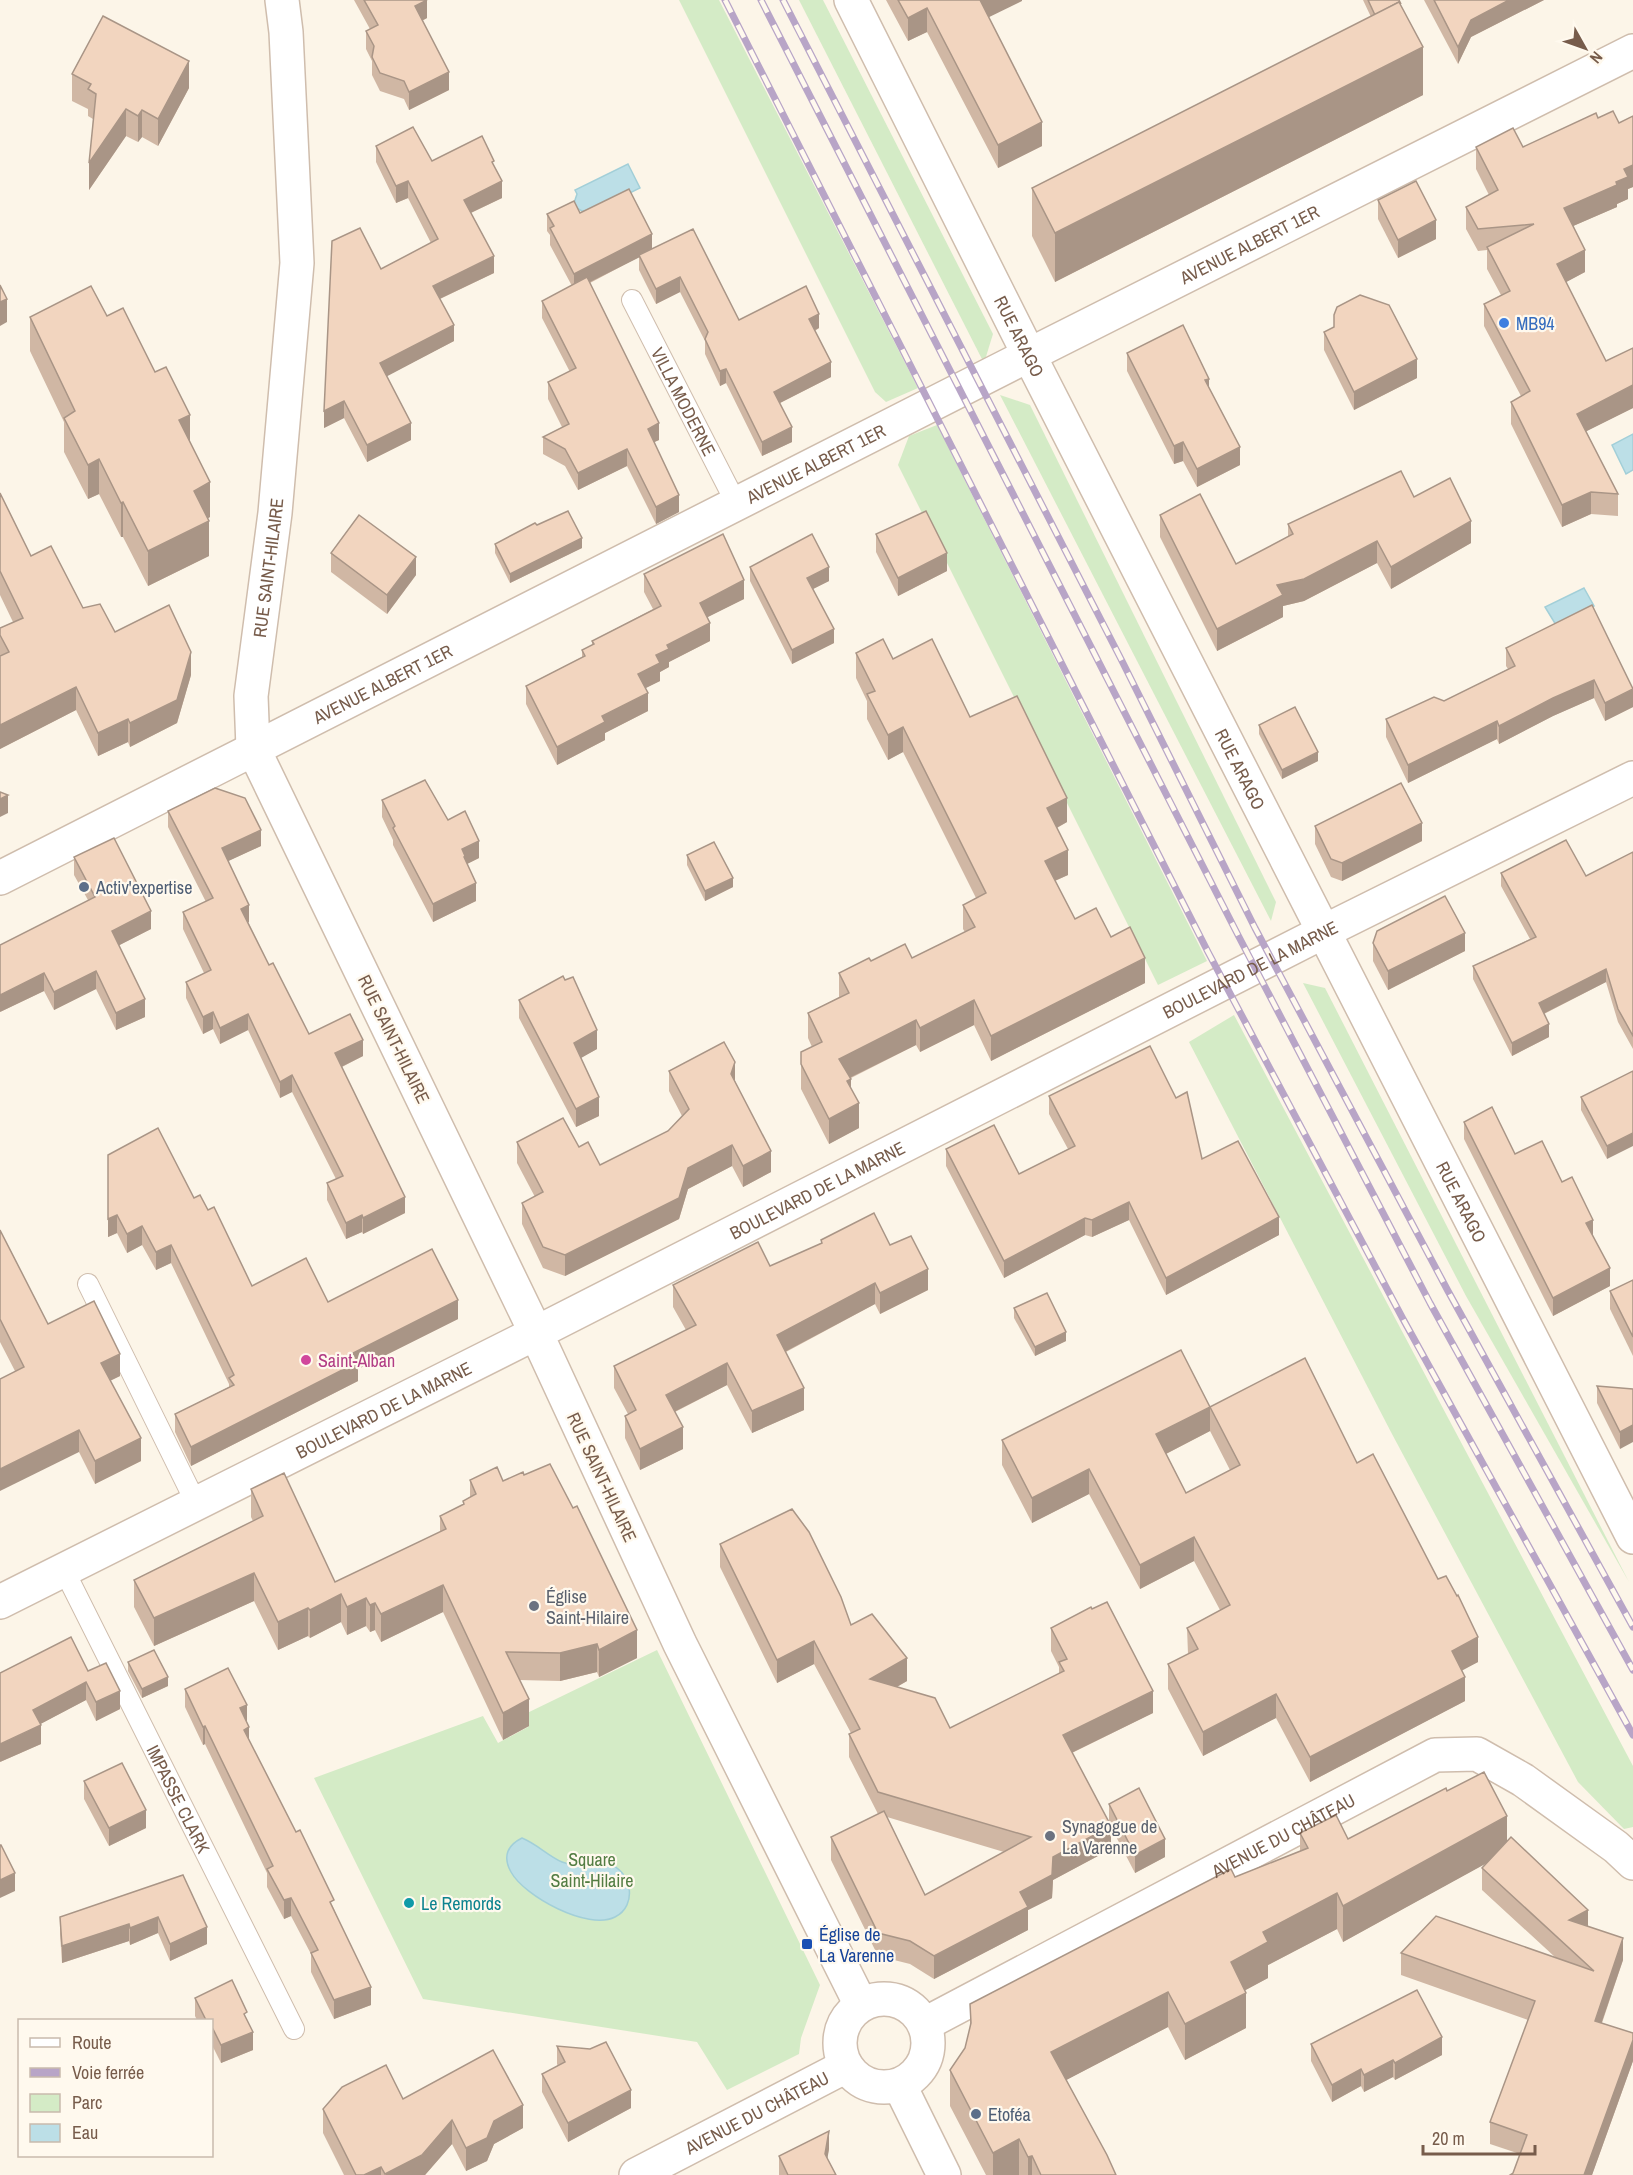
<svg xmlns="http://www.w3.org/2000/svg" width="1633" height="2175" viewBox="0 0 1633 2175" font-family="'Archivo Narrow',sans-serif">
	<rect width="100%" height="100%" fill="#fcf5e8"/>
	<g fill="#d4ebc6">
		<path d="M 679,0 L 719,0 L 918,388 L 886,402 L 875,392 Z"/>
		<path d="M 799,0 L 823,0 L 993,334 L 984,363 Z"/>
		<path d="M 1000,395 L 1030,405 L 1276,902 L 1271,921 Z"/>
		<path d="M 937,425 L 1207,961 L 1158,985 L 898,465 L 909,436 Z"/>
		<path d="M 1303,983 L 1325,988 L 1629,1582 L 1466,1296 Z"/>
		<path d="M 1234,1015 L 1633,1766 L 1633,1827 L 1624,1829 L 1578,1782 L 1392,1434 L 1189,1042 Z"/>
		<path d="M 657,1650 L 820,1985 L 801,2038 L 799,2054 L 727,2090 L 697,2042 L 423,1999 L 314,1778 L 483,1716 L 498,1743 L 528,1727 L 523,1715 Z"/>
	</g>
	<g fill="#bcdfe7" stroke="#a2cfd8" stroke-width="1.5">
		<path d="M 628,164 L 640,188 L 587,214 L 586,211 L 582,211 L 573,206 L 577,194 L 575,190 Z"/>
		<path d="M 1633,434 L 1633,470 L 1626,474 L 1612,445 Z"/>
		<path d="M 1584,588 L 1594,606 L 1556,625 L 1545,607 Z"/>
		<path d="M 522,1838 C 537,1844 548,1856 562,1862 C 579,1869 594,1860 608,1864 C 632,1870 638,1906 615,1917 C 588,1931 524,1896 511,1872 C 502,1856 508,1845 522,1838 Z"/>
	</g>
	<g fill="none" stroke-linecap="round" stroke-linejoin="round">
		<g stroke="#cfbdad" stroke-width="22">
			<g id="service">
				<path id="s1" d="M 632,300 L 736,503"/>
				<path d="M 88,1284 L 196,1503"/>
				<path id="s2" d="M 64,1570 L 294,2029"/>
			</g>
		</g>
		<g stroke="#cfbdad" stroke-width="36">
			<g id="minor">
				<path id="s3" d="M 851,0 L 1029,355 L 1633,1537"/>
				<path id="s4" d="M 0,878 L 1029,355 L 1633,51"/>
				<path id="s5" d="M 0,1602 L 536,1333 L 253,748 L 251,696 L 275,513 L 297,263 L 286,32 L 282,0"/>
				<path id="s6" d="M 925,2024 L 1435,1755 L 1477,1754 L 1523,1780 L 1616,1847 L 1633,1863"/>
				<path id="s7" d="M 636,2175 L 846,2066"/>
			</g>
		</g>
		<g stroke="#cfbdad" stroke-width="36">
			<g id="tertiary">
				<circle cx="884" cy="2043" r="44"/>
				<path id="s8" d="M 861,2005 L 680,1644 L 536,1333 L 1323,932 L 1633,778"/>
				<path d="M 900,2086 L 944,2175"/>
			</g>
		</g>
		<use href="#service" stroke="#fff" stroke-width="20"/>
		<use href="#minor" stroke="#fff" stroke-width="33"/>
		<use href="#tertiary" stroke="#fff" stroke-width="33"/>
		<g stroke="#b8a5c7" stroke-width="7">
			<g id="rail">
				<path d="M 725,0 L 1208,952 L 1403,1319 L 1633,1735"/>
				<path d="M 761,0 L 1239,937 L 1430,1303 L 1633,1670"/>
				<path d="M 783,0 L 1122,661 L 1255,928 L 1448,1291 L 1633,1627"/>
			</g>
		</g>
		<use href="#rail" stroke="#fff9ee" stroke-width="4.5" stroke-dasharray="14" stroke-linecap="butt"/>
	</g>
	<g fill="#d0b7a4" fill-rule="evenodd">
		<path d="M 354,0 L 427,0 L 427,18 L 422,21 L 449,90 L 409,110 L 404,99 L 380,91 L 372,75 L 372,61 L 366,49 L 366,31 L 370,29 Z"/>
		<path d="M 886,0 L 1022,0 L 988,17 L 1042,146 L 998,168 L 927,32 L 908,41 Z"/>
		<path d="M 1363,0 L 1399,0 L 1423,95 L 1055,282 L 1032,236 L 1032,188 L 1371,17 Z"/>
		<path d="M 1424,0 L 1544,0 L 1471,37 L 1458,64 Z"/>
		<path d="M 72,74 L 189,88 L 158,146 L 142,137 L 138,142 L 126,136 L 89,190 L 93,119 L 88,116 L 88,109 L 72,101 Z"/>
		<path d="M 1633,116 L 1633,187 L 1628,189 L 1628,199 L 1617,204 L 1617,207 L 1573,226 L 1585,272 L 1566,282 L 1606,361 L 1633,348 L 1633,408 L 1586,431 L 1618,494 L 1618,516 L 1591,514 L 1562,527 L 1511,424 L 1511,402 L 1521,396 L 1484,326 L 1484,304 L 1501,295 L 1487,269 L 1487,250 L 1478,251 L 1466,229 L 1466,207 L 1489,195 L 1476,169 L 1476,147 L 1523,147 L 1598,118 L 1619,123 Z"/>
		<path d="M 376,146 L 432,161 L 494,166 L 502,198 L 471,213 L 494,273 L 440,299 L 454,341 L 386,376 L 411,440 L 367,462 L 344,418 L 324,428 L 381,269 L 431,243 L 408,198 L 396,203 L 376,162 Z"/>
		<path d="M 1378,200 L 1436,239 L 1398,258 L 1378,219 Z"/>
		<path d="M 580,213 L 652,249 L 739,320 L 819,328 L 815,331 L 831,377 L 780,403 L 792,442 L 762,456 L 726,383 L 720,386 L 705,354 L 705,341 L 680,292 L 656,304 L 639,270 L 639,257 L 590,283 L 659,440 L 654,442 L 679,512 L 656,524 L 627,466 L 578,490 L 565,466 L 543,454 L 543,437 L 562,427 L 548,399 L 548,382 L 570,372 L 542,318 L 542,301 L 572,286 L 550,245 L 550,235 L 547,231 L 547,214 Z"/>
		<path d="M 107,316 L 190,442 L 210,517 L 208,518 L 209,556 L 148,586 L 123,537 L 121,537 L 99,494 L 88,499 L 64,452 L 64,422 L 30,351 L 30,317 Z"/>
		<path d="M 1334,327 L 1417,378 L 1354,410 L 1324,350 L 1324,332 Z"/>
		<path d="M 1127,353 L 1209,388 L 1240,465 L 1197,487 L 1183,461 L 1174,464 L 1127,371 Z"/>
		<path d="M 0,493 L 31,556 L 83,608 L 115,632 L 191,675 L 177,723 L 130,747 L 128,742 L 98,756 L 76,710 L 0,749 L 0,628 L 13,622 L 0,595 Z"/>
		<path d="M 1414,497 L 1471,543 L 1391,589 L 1377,563 L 1304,601 L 1283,606 L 1283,617 L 1217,651 L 1160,537 L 1160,515 L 1236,564 L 1288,537 L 1288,524 Z"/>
		<path d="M 537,525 L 582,548 L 510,583 L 495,553 L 495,544 Z"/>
		<path d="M 876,534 L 947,571 L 898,596 L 876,552 Z"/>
		<path d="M 331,553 L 416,575 L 387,614 L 331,572 Z"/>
		<path d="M 750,567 L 829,581 L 813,589 L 834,643 L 792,664 L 750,581 Z"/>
		<path d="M 644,574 L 744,599 L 707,617 L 710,641 L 669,662 L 669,667 L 660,672 L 660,681 L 645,688 L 648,711 L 605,733 L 605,740 L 557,765 L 526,704 L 526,686 L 582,657 L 582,650 L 592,645 L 592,641 L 653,609 L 644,592 Z"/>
		<path d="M 1592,605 L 1633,707 L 1605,721 L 1594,698 L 1553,716 L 1499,744 L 1497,739 L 1408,783 L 1386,737 L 1386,719 L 1444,701 L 1508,669 L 1506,666 L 1506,648 Z"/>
		<path d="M 856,653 L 893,659 L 970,717 L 1067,822 L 1057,828 L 1068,875 L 1055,881 L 1075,919 L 1111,937 L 1145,983 L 991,1061 L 974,1025 L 920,1052 L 916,1045 L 851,1078 L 851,1089 L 859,1128 L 829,1144 L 801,1089 L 801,1052 L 812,1047 L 808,1038 L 808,1013 L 839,997 L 839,973 L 871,961 L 912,958 L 965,932 L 963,929 L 963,905 L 976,898 L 903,752 L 888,760 L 867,719 L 867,701 L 856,678 Z"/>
		<path d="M 1259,725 L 1318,761 L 1282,779 L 1259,734 Z"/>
		<path d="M 382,800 L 448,820 L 479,858 L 467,864 L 476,901 L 433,922 L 393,845 L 393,840 L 382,817 Z"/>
		<path d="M 168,811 L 261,846 L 228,861 L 249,922 L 248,922 L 269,965 L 309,1034 L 363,1056 L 342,1067 L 405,1213 L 363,1234 L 362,1232 L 346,1239 L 327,1200 L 327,1183 L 336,1179 L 292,1092 L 280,1098 L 248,1030 L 220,1044 L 213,1029 L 203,1034 L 186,998 L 186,982 L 204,973 L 183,929 L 183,912 L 206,902 L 168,827 Z"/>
		<path d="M 1315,826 L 1422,841 L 1342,881 L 1331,877 L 1315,844 Z"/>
		<path d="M 1633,852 L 1633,1049 L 1618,1022 L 1606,982 L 1544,1014 L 1549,1037 L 1512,1056 L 1473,979 L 1473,966 L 1530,939 L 1501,886 L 1501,873 L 1586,876 Z"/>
		<path d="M 687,855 L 733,887 L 705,901 L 687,865 Z"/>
		<path d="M 74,857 L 151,929 L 119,945 L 145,1017 L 116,1030 L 96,989 L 54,1010 L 44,991 L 0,1012 L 88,900 L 74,875 Z"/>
		<path d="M 1373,943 L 1465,951 L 1388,990 L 1373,961 Z"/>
		<path d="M 565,980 L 597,1049 L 580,1058 L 599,1116 L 576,1127 L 519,1018 L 519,1000 Z"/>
		<path d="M 669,1071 L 735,1081 L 771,1172 L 743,1187 L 732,1166 L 688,1189 L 679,1219 L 565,1276 L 543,1268 L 522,1224 L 522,1203 L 535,1197 L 517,1163 L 517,1142 L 579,1147 L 600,1165 L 668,1131 L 682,1116 L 669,1091 Z"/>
		<path d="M 1633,1071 L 1607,1159 L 1581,1110 L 1581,1097 Z"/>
		<path d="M 1049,1096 L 1202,1159 L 1279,1235 L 1166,1295 L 1129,1220 L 1092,1237 L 1085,1235 L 1004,1278 L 946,1166 L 946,1149 L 1019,1174 L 1068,1149 L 1049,1114 Z"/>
		<path d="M 1464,1122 L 1562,1182 L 1593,1236 L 1610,1286 L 1553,1316 L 1464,1139 Z"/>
		<path d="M 108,1155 L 194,1198 L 208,1210 L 252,1286 L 328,1302 L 458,1319 L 358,1369 L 358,1381 L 191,1466 L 175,1432 L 175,1414 L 229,1387 L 229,1384 L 171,1263 L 156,1270 L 142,1245 L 127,1253 L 117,1233 L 108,1237 Z"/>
		<path d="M 0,1230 L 48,1324 L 120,1376 L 110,1381 L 141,1461 L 95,1484 L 79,1452 L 15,1371 L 0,1342 Z"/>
		<path d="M 821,1240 L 890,1245 L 928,1290 L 880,1314 L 875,1304 L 786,1352 L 804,1410 L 752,1433 L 727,1385 L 675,1412 L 683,1449 L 640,1470 L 625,1438 L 625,1416 L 628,1414 L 614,1388 L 614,1366 L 686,1330 L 673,1307 L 673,1285 L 770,1266 L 821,1244 Z"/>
		<path d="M 1633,1280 L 1633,1356 L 1610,1309 L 1610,1291 Z"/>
		<path d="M 1014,1308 L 1066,1341 L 1035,1356 L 1014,1318 Z"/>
		<path d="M 1597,1386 L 1633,1389 L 1620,1449 L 1597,1403 Z"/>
		<path d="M 1210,1407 L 1357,1463 L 1478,1662 L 1461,1670 L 1465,1701 L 1310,1782 L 1276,1718 L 1203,1756 L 1168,1689 L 1168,1664 L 1188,1654 L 1187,1628 L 1220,1610 L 1194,1561 L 1140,1589 L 1089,1494 L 1032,1523 L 1002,1465 L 1002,1440 ZM 1210,1431 L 1230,1470 L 1186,1493 L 1166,1454 Z"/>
		<path d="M 470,1480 L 503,1481 L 637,1658 L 599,1677 L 597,1672 L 560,1681 L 519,1680 L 529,1726 L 503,1740 L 443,1612 L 381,1642 L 375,1630 L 370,1632 L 366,1626 L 347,1635 L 341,1622 L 310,1638 L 308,1636 L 278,1650 L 254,1601 L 154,1646 L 134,1607 L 134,1580 L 253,1521 L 251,1517 L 251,1489 L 335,1582 L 440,1532 L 440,1516 L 463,1505 L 463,1501 L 470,1497 Z"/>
		<path d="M 720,1544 L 851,1625 L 907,1681 L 897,1687 L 950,1728 L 1059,1674 L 1059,1667 L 1051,1651 L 1051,1628 L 1153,1713 L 1072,1753 L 1109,1822 L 1109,1804 L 1165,1857 L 1135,1873 L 1111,1827 L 1111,1849 L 1053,1880 L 1052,1898 L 1028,1910 L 1028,1930 L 934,1979 L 910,1964 L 878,1956 L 831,1860 L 831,1837 L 878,1814 L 849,1757 L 849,1734 L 851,1733 L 814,1664 L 777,1683 L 720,1567 ZM 887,1817 L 1004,1852 L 925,1895 Z"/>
		<path d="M 128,1662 L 168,1686 L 142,1698 L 128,1671 Z"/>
		<path d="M 88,1671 L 120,1709 L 96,1721 L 86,1700 L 40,1724 L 41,1744 L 0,1762 Z"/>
		<path d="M 185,1689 L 247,1722 L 249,1740 L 334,1909 L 371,2005 L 334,2019 L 311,1972 L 311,1954 L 291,1916 L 284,1919 L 267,1887 L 267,1873 L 205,1744 L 203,1745 L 185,1707 Z"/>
		<path d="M 84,1781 L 146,1828 L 109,1846 L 84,1799 Z"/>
		<path d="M 1447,1791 L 1507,1841 L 1588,1926 L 1623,1960 L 1602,2023 L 1633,2033 L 1633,2061 L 1592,2175 L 1513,2173 L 1520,2154 L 1490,2144 L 1490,2122 L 1528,2020 L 1401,1975 L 1401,1953 L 1556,1958 L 1482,1890 L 1482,1868 L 1486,1863 L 1343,1942 L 1337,1929 L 1268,1965 L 1268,1978 L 1245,1990 L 1246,2028 L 1185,2060 L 1168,2027 L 1066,2080 L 1116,2175 L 986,2175 L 950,2106 L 950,2070 L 965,2048 L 970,2028 L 970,2004 L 1235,1877 L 1300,1851 L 1300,1833 L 1348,1839 Z"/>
		<path d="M 183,1875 L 207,1944 L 170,1961 L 158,1933 L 130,1945 L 129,1941 L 62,1963 L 60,1934 L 60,1917 Z"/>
		<path d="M 195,1998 L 247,2019 L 253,2050 L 221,2063 L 213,2047 L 212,2020 L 197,2020 L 195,2016 Z"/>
		<path d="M 1311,2044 L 1442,2055 L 1395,2080 L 1393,2077 L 1364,2092 L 1361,2086 L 1332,2102 L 1311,2061 Z"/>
		<path d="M 557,2046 L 631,2108 L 568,2142 L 542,2092 L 542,2074 L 558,2066 L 557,2064 Z"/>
		<path d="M 403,2099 L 523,2128 L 494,2144 L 487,2161 L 466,2171 L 452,2144 L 425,2175 L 344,2175 L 323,2133 L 323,2109 Z"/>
		<path d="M 829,2149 L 827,2158 L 836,2175 L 779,2175 L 779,2156 Z"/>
	</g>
	<g fill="#a99586">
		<path d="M 427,0 L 427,18 L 415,24 L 415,6 Z"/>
		<path d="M 979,0 L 1022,0 L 1022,1 L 979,22 Z"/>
		<path d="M 1509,0 L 1544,0 L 1471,37 L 1458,64 L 1458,47 L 1471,20 Z"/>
		<path d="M 927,8 L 927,32 L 908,41 L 908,18 Z"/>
		<path d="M 1423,47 L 1423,95 L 1055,282 L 1055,233 Z"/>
		<path d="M 189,61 L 189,88 L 158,146 L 158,119 Z"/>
		<path d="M 449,72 L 449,90 L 409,110 L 409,92 Z"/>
		<path d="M 126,109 L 126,136 L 89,190 L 89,163 Z"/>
		<path d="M 142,110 L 142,137 L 138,142 L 138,116 Z"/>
		<path d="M 1042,122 L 1042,146 L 998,168 L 998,145 Z"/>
		<path d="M 1633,165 L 1633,187 L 1628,189 L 1628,199 L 1617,204 L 1617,207 L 1564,230 L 1564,208 L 1616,182 L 1624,169 Z"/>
		<path d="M 408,181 L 408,198 L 396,203 L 396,186 Z"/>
		<path d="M 502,181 L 502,198 L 464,216 L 464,200 Z"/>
		<path d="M 1436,220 L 1436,239 L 1398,258 L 1398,240 Z"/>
		<path d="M 652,234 L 652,251 L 574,290 L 574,274 Z"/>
		<path d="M 1585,250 L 1585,272 L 1557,287 L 1557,264 Z"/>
		<path d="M 494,256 L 494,273 L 433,302 L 433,286 Z"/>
		<path d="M 680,277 L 680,292 L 656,304 L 656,289 Z"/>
		<path d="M 7,299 L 7,322 L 0,326 L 0,302 Z"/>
		<path d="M 819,314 L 819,328 L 809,333 L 809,319 Z"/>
		<path d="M 454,325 L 454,341 L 380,380 L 380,363 Z"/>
		<path d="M 1417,359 L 1417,378 L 1354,410 L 1354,392 Z"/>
		<path d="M 831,362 L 831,377 L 774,406 L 774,392 Z"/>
		<path d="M 726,369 L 726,383 L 720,386 L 720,371 Z"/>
		<path d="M 1209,379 L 1209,397 L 1205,380 Z"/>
		<path d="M 1633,385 L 1633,408 L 1577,436 L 1577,414 Z"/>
		<path d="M 344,401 L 344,418 L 324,428 L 324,411 Z"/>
		<path d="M 190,415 L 190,449 L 179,420 Z"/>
		<path d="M 411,423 L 411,440 L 367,462 L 367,445 Z"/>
		<path d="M 659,423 L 659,440 L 648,445 L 648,429 Z"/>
		<path d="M 792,427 L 792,442 L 762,456 L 762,442 Z"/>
		<path d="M 1183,442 L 1183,461 L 1174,464 L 1174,446 Z"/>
		<path d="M 1240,447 L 1240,465 L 1197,487 L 1197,469 Z"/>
		<path d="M 627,449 L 627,466 L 578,490 L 578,473 Z"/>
		<path d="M 99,459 L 99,494 L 88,499 L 88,465 Z"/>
		<path d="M 210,482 L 210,517 L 194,526 L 194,491 Z"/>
		<path d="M 1591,492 L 1591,514 L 1562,527 L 1562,505 Z"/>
		<path d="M 679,495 L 679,512 L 656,524 L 656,507 Z"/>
		<path d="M 123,502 L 123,537 L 121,537 L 121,503 Z"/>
		<path d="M 209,521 L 209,556 L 148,586 L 148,551 Z"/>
		<path d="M 1471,521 L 1471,543 L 1391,589 L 1391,567 Z"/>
		<path d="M 582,538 L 582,548 L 510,583 L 510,574 Z"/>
		<path d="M 1377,541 L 1377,563 L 1304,601 L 1283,606 L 1283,617 L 1217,651 L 1217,629 L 1277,585 Z"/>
		<path d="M 947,553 L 947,571 L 898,596 L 898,578 Z"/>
		<path d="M 416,557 L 416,575 L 387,614 L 387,595 Z"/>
		<path d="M 829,567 L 829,581 L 807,592 L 807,578 Z"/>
		<path d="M 744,580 L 744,599 L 700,621 L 700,603 Z"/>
		<path d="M 710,623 L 710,641 L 669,662 L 669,667 L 660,672 L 660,681 L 638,692 L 638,674 L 667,645 Z"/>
		<path d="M 834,629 L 834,643 L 792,664 L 792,650 Z"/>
		<path d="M 191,652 L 191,675 L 177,723 L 130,747 L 130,723 Z"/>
		<path d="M 1594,680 L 1594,698 L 1553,716 L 1499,744 L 1499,726 L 1553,698 Z"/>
		<path d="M 76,687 L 76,710 L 0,749 L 0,725 Z"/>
		<path d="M 1633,689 L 1633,707 L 1605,721 L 1605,703 Z"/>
		<path d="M 648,693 L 648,711 L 605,733 L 605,740 L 557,765 L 557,747 L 602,716 Z"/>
		<path d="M 128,719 L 128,742 L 98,756 L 98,733 Z"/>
		<path d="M 1497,721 L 1497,739 L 1408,783 L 1408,765 Z"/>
		<path d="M 903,727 L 903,752 L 888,760 L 888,735 Z"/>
		<path d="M 1318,752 L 1318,761 L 1282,779 L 1282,770 Z"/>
		<path d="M 8,795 L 8,813 L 0,817 L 0,799 Z"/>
		<path d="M 1067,798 L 1067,822 L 1047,833 L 1047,808 Z"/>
		<path d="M 1422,823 L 1422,841 L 1342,881 L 1342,863 Z"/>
		<path d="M 261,830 L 261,846 L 222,864 L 222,848 Z"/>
		<path d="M 479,841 L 479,858 L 465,865 L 462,849 Z"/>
		<path d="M 1068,850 L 1068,875 L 1045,885 L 1045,861 Z"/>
		<path d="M 733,878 L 733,887 L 705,901 L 705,891 Z"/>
		<path d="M 476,883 L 476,901 L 433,922 L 433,904 Z"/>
		<path d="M 249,905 L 249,922 L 241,925 L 241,909 Z"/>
		<path d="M 151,911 L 151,929 L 112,949 L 112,931 Z"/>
		<path d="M 1465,933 L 1465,951 L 1388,990 L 1388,971 Z"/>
		<path d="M 1145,958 L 1145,983 L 991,1061 L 991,1036 Z"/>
		<path d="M 1606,969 L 1606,982 L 1539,1016 L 1539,1003 Z"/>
		<path d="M 96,971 L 96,989 L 54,1010 L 54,992 Z"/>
		<path d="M 44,973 L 44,991 L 0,1012 L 0,995 Z"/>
		<path d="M 145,999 L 145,1017 L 116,1030 L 116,1013 Z"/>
		<path d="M 974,1000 L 974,1025 L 920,1052 L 920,1028 Z"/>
		<path d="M 213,1012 L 213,1029 L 203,1034 L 203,1017 Z"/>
		<path d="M 248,1014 L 248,1030 L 220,1044 L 220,1028 Z"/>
		<path d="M 916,1020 L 916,1045 L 839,1083 L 839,1059 Z"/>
		<path d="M 1549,1024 L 1549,1037 L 1512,1056 L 1512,1043 Z"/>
		<path d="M 597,1030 L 597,1049 L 574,1062 L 574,1043 Z"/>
		<path d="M 363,1040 L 363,1056 L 335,1070 L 335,1053 Z"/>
		<path d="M 735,1062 L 735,1083 L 731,1074 Z"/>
		<path d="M 292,1075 L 292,1092 L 280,1098 L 280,1082 Z"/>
		<path d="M 851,1079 L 851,1104 L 847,1081 Z"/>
		<path d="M 599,1097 L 599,1116 L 576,1127 L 576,1109 Z"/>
		<path d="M 859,1103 L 859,1128 L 829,1144 L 829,1119 Z"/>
		<path d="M 1633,1133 L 1633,1146 L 1607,1159 L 1607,1146 Z"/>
		<path d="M 732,1145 L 732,1166 L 688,1189 L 679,1219 L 565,1276 L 565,1255 L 688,1168 Z"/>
		<path d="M 771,1151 L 771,1172 L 743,1187 L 743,1166 Z"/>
		<path d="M 405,1197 L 405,1213 L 363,1234 L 363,1218 Z"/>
		<path d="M 1129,1202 L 1129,1220 L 1092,1237 L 1092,1220 Z"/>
		<path d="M 117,1215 L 117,1233 L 108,1237 L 108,1219 Z"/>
		<path d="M 362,1215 L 362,1232 L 346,1239 L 346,1223 Z"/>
		<path d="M 1279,1217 L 1279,1235 L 1166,1295 L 1166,1278 Z"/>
		<path d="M 1085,1218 L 1085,1235 L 1004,1278 L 1004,1261 Z"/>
		<path d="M 1593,1220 L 1593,1237 L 1586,1223 Z"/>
		<path d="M 142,1226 L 142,1245 L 127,1253 L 127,1234 Z"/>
		<path d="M 171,1245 L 171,1263 L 156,1270 L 156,1252 Z"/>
		<path d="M 1610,1268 L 1610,1286 L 1553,1316 L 1553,1298 Z"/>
		<path d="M 928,1269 L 928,1290 L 880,1314 L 880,1293 Z"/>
		<path d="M 875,1283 L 875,1304 L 777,1356 L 777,1335 Z"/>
		<path d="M 458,1300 L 458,1319 L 358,1369 L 358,1381 L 191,1466 L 191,1447 L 353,1353 Z"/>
		<path d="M 1066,1332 L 1066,1341 L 1035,1356 L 1035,1347 Z"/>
		<path d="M 120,1354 L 120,1376 L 101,1385 L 101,1363 Z"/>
		<path d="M 727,1363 L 727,1385 L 666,1416 L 666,1395 Z"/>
		<path d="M 804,1388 L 804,1410 L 752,1433 L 752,1411 Z"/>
		<path d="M 1210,1407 L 1210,1431 L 1156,1459 L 1156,1434 Z"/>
		<path d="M 1633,1425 L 1633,1442 L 1620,1449 L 1620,1432 Z"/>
		<path d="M 683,1427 L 683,1449 L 640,1470 L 640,1449 Z"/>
		<path d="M 79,1430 L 79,1452 L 0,1491 L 0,1469 Z"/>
		<path d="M 141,1438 L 141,1461 L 95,1484 L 95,1461 Z"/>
		<path d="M 1089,1469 L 1089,1494 L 1032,1523 L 1032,1498 Z"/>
		<path d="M 1194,1537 L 1194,1561 L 1140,1589 L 1140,1565 Z"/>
		<path d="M 254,1573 L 254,1601 L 154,1646 L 154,1618 Z"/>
		<path d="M 443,1585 L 443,1612 L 381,1642 L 381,1614 Z"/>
		<path d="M 341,1594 L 341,1622 L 310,1638 L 310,1610 Z"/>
		<path d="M 366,1598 L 366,1626 L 347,1635 L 347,1607 Z"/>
		<path d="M 375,1603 L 375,1630 L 370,1632 L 370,1605 Z"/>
		<path d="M 308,1608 L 308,1636 L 278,1650 L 278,1622 Z"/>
		<path d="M 637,1630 L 637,1658 L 599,1677 L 599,1650 Z"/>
		<path d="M 1478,1637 L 1478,1662 L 1452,1676 L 1452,1651 Z"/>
		<path d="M 814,1641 L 814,1664 L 777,1683 L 777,1660 Z"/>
		<path d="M 597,1644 L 597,1672 L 560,1681 L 560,1653 Z"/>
		<path d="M 907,1658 L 907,1681 L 870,1702 L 870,1679 Z"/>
		<path d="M 168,1677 L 168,1686 L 142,1698 L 142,1689 Z"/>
		<path d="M 1465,1677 L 1465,1701 L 1310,1782 L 1310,1757 Z"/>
		<path d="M 86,1682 L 86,1700 L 33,1728 L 33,1710 Z"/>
		<path d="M 120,1691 L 120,1709 L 96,1721 L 96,1702 Z"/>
		<path d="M 1153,1691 L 1153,1713 L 1063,1757 L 1063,1735 Z"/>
		<path d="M 1276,1694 L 1276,1718 L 1203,1756 L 1203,1732 Z"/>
		<path d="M 529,1699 L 529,1726 L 503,1740 L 503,1713 Z"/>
		<path d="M 247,1705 L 247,1723 L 240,1708 Z"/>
		<path d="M 41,1725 L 41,1744 L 0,1762 L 0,1744 Z"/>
		<path d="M 205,1726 L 205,1744 L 203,1745 L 203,1727 Z"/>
		<path d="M 249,1727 L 249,1745 L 244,1730 Z"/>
		<path d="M 146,1810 L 146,1828 L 109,1846 L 109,1828 Z"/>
		<path d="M 1507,1816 L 1507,1852 L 1343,1942 L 1343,1906 Z"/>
		<path d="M 1111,1826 L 1111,1849 L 1053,1880 L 1052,1898 L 1028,1910 L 1028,1930 L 934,1979 L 934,1956 L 1020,1892 L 1053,1857 Z"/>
		<path d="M 1165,1839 L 1165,1857 L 1135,1873 L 1135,1855 Z"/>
		<path d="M 15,1873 L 15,1891 L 0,1898 L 0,1880 Z"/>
		<path d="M 1337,1893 L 1337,1929 L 1268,1965 L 1268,1978 L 1231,1998 L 1231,1962 L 1263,1932 Z"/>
		<path d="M 291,1898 L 291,1916 L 284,1919 L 284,1900 Z"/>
		<path d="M 1588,1910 L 1588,1931 L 1569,1920 Z"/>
		<path d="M 158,1917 L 158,1933 L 130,1945 L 130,1928 Z"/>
		<path d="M 129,1924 L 129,1941 L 62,1963 L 62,1946 Z"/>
		<path d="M 207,1927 L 207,1944 L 170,1961 L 170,1944 Z"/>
		<path d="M 1623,1938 L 1623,1960 L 1595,2042 L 1595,2021 Z"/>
		<path d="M 371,1987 L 371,2005 L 334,2019 L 334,2000 Z"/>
		<path d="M 1168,1992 L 1168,2027 L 1051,2088 L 1051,2052 Z"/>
		<path d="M 1246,1993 L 1246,2028 L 1185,2060 L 1185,2024 Z"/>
		<path d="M 212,2029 L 213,2029 L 213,2047 L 212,2048 Z"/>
		<path d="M 253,2032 L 253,2050 L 221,2063 L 221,2045 Z"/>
		<path d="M 1442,2037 L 1442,2055 L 1395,2080 L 1395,2063 Z"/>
		<path d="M 1633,2040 L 1633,2061 L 1592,2175 L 1584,2175 Z"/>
		<path d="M 1393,2060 L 1393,2077 L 1364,2092 L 1364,2075 Z"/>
		<path d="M 1361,2069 L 1361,2086 L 1332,2102 L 1332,2085 Z"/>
		<path d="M 631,2090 L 631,2108 L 568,2142 L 568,2123 Z"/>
		<path d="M 523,2105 L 523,2128 L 494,2144 L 487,2161 L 466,2171 L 466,2148 L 494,2121 Z"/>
		<path d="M 452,2120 L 452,2144 L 425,2175 L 385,2175 Z"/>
		<path d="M 829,2131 L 829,2149 L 825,2173 L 825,2154 Z"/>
		<path d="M 1019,2139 L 1019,2175 L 993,2175 L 993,2153 Z"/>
		<path d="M 1032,2156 L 1032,2175 L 1028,2175 L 1028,2157 Z"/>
		<path d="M 381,2167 L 381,2175 L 364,2175 Z"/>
	</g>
	<g fill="#f2d5bf" stroke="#a99586" stroke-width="1.5" fill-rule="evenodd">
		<path d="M 364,0 L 427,0 L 415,6 L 449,72 L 409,92 L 404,81 L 380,73 L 372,57 L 374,46 L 366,31 L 378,25 Z"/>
		<path d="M 898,0 L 980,0 L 1042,122 L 998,145 L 927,8 L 908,18 Z"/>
		<path d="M 1368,0 L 1399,0 L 1401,4 L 1399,2 L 1375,15 Z"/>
		<path d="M 1434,0 L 1509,0 L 1471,20 L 1458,47 Z"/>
		<path d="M 1399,2 L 1423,47 L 1055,233 L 1032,188 Z"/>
		<path d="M 103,16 L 189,61 L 158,119 L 142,110 L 138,116 L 126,109 L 89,163 L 96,94 L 88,89 L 91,84 L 72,74 Z"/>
		<path d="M 1613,111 L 1619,123 L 1633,116 L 1633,165 L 1624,169 L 1628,177 L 1616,182 L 1617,185 L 1564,208 L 1585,250 L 1557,264 L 1606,361 L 1633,348 L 1633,385 L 1577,414 L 1618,494 L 1591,492 L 1562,505 L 1511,402 L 1530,391 L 1484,304 L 1510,291 L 1487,247 L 1534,224 L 1478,229 L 1466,207 L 1498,190 L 1476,147 L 1513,128 L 1523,147 L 1596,113 L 1598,118 Z"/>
		<path d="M 413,127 L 432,161 L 482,136 L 494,161 L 492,162 L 502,181 L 464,200 L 494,256 L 433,286 L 454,325 L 380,363 L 411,423 L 367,445 L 344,401 L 324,411 L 332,241 L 360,228 L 381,269 L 438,239 L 408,181 L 396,186 L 376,146 Z"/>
		<path d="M 1416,181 L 1436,220 L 1398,240 L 1378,200 Z"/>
		<path d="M 629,189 L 652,234 L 574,274 L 550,228 L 554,226 L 547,214 L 574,201 L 580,213 Z"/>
		<path d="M 693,229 L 739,320 L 806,286 L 819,314 L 809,319 L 831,362 L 774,392 L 792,427 L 762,442 L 726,369 L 720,371 L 705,339 L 708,332 L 680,277 L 656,289 L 639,255 Z"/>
		<path d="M 587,277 L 659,423 L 648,429 L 679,495 L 656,507 L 627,449 L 578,473 L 565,449 L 543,437 L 569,424 L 548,382 L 576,368 L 542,301 Z"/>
		<path d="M 0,285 L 7,299 L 0,302 Z"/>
		<path d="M 91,286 L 107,316 L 123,308 L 155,372 L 166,367 L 190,415 L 179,420 L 210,482 L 194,491 L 209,521 L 148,551 L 123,502 L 121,503 L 99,459 L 88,465 L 64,418 L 75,411 L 30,317 Z"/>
		<path d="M 1360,295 L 1389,305 L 1417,359 L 1354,392 L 1324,332 L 1334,327 L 1334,315 L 1337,307 Z"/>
		<path d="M 1183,325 L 1209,379 L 1205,380 L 1240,447 L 1197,469 L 1183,442 L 1174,446 L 1127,353 Z"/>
		<path d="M 1401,471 L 1414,497 L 1450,478 L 1471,521 L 1391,567 L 1377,541 L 1304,579 L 1277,585 L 1283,595 L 1217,629 L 1160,515 L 1200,494 L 1236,564 L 1293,534 L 1288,524 Z"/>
		<path d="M 0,493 L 31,556 L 51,546 L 83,608 L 100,604 L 115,632 L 169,605 L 191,652 L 177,700 L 130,723 L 128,719 L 98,733 L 76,687 L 0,725 L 0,656 L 9,652 L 0,635 L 0,628 L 23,618 L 0,571 Z"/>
		<path d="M 568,511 L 582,538 L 510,574 L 495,544 L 535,523 L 537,525 Z"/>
		<path d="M 926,511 L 947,553 L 898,578 L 876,534 Z"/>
		<path d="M 359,515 L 416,557 L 387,595 L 331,553 Z"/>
		<path d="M 723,534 L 744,580 L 700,603 L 710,623 L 667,645 L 669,649 L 656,655 L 660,663 L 638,674 L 648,693 L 602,716 L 605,722 L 557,747 L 526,686 L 585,656 L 582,650 L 594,644 L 592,641 L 661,606 L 644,574 Z"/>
		<path d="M 812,534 L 829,567 L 807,578 L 834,629 L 792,650 L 750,567 Z"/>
		<path d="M 1592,605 L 1633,689 L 1605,703 L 1594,680 L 1553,698 L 1499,726 L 1497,721 L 1408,765 L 1386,719 L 1434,697 L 1444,701 L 1515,666 L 1506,648 Z"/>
		<path d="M 883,639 L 893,659 L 932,639 L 970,717 L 1017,696 L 1067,798 L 1047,808 L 1068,850 L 1045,861 L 1075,919 L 1096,908 L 1111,937 L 1130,927 L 1145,958 L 991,1036 L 974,1000 L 920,1028 L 916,1020 L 839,1059 L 851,1079 L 847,1081 L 859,1103 L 829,1119 L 801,1064 L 801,1052 L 822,1042 L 808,1013 L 849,993 L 839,973 L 869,958 L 871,961 L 905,944 L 912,958 L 975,927 L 963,905 L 986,893 L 903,727 L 888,735 L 867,694 L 875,691 L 856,653 Z"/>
		<path d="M 1295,707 L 1318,752 L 1282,770 L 1259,725 Z"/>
		<path d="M 425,780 L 448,820 L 465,811 L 479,841 L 462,849 L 465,856 L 464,857 L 476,883 L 433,904 L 393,828 L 395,826 L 382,800 Z"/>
		<path d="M 1401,783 L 1422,823 L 1342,863 L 1331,859 L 1315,826 Z"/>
		<path d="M 215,788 L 245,798 L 261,830 L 222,848 L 249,905 L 241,909 L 269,965 L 273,963 L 309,1034 L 350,1014 L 363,1040 L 335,1053 L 405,1197 L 363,1218 L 362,1215 L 346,1223 L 327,1183 L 343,1176 L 292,1075 L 280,1082 L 248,1014 L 220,1028 L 213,1012 L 203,1017 L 186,982 L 211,970 L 183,912 L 213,898 L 168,811 Z"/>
		<path d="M 0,792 L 8,795 L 0,799 Z"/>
		<path d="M 114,838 L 151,911 L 112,931 L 145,999 L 116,1013 L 96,971 L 54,992 L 44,973 L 0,995 L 0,945 L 95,897 L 74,857 Z"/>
		<path d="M 1566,840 L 1586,876 L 1633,852 L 1633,1036 L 1618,1009 L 1606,969 L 1539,1003 L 1549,1024 L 1512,1043 L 1473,966 L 1536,937 L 1501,873 Z"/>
		<path d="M 714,842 L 733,878 L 705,891 L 687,855 Z"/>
		<path d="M 1445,896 L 1465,933 L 1388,971 L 1373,943 L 1377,931 Z"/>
		<path d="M 563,976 L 565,980 L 573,977 L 597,1030 L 574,1043 L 599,1097 L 576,1109 L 519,1000 Z"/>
		<path d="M 724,1042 L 735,1062 L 731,1074 L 771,1151 L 743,1166 L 732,1145 L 688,1168 L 679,1198 L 565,1255 L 543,1247 L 522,1203 L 543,1192 L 517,1142 L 563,1118 L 579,1147 L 588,1142 L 600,1165 L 668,1131 L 689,1109 L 669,1071 Z"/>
		<path d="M 1150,1046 L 1176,1098 L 1187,1092 L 1202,1159 L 1238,1141 L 1279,1217 L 1166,1278 L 1129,1202 L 1092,1220 L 1085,1218 L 1004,1261 L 946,1149 L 994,1125 L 1019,1174 L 1075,1146 L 1049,1096 Z"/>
		<path d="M 1633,1071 L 1633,1133 L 1607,1146 L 1581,1097 Z"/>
		<path d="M 1492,1107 L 1515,1154 L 1542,1141 L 1562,1182 L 1572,1177 L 1593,1220 L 1586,1223 L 1610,1268 L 1553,1298 L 1464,1122 Z"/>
		<path d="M 158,1128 L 194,1198 L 200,1195 L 208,1210 L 214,1207 L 252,1286 L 306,1258 L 328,1302 L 432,1249 L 458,1300 L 353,1353 L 358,1362 L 191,1447 L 175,1414 L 234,1385 L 229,1378 L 234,1375 L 171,1245 L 156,1252 L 142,1226 L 127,1234 L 117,1215 L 108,1219 L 108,1155 Z"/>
		<path d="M 874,1213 L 890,1245 L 911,1236 L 928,1269 L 880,1293 L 875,1283 L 777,1335 L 804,1388 L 752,1411 L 727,1363 L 666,1395 L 683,1427 L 640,1449 L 625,1416 L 636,1410 L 614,1366 L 696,1325 L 673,1285 L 758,1242 L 770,1266 L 822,1243 L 821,1240 Z"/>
		<path d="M 0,1230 L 48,1324 L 94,1301 L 120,1354 L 101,1363 L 141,1438 L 95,1461 L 79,1430 L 0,1469 L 0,1379 L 24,1367 L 0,1319 Z"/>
		<path d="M 1633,1280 L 1633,1337 L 1610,1291 Z"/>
		<path d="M 1047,1293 L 1066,1332 L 1035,1347 L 1014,1308 Z"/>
		<path d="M 1181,1350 L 1210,1407 L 1305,1358 L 1357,1463 L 1373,1454 L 1438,1579 L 1446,1576 L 1457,1596 L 1458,1595 L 1478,1637 L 1452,1651 L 1465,1677 L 1310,1757 L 1276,1694 L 1203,1732 L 1168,1664 L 1198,1649 L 1187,1628 L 1230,1605 L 1194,1537 L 1140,1565 L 1089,1469 L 1032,1498 L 1002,1440 ZM 1210,1407 L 1240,1465 L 1186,1493 L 1156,1434 Z"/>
		<path d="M 1597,1386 L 1633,1389 L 1633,1425 L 1620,1432 Z"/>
		<path d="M 550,1464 L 573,1508 L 577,1506 L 637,1630 L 599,1650 L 597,1644 L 560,1653 L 506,1652 L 529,1699 L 503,1713 L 443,1585 L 381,1614 L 375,1603 L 370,1605 L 366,1598 L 347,1607 L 341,1594 L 310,1610 L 308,1608 L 278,1622 L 254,1573 L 154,1618 L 134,1580 L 263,1516 L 251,1489 L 284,1473 L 335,1582 L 446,1529 L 440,1516 L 464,1504 L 463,1501 L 476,1494 L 470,1480 L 497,1467 L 503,1481 L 523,1472 L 524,1475 Z"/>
		<path d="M 792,1509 L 809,1532 L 841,1597 L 851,1625 L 872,1614 L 907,1658 L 870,1679 L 935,1698 L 950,1728 L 1064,1671 L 1059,1662 L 1067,1659 L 1051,1628 L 1091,1607 L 1092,1609 L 1107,1602 L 1153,1691 L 1063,1735 L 1111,1826 L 1053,1857 L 1052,1875 L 1020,1892 L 1028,1907 L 934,1956 L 910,1941 L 878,1933 L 831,1837 L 884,1811 L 925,1895 L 1031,1837 L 878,1792 L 849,1734 L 860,1729 L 814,1641 L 777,1660 L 720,1544 Z"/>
		<path d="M 71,1637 L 88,1671 L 106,1663 L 120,1691 L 96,1702 L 86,1682 L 33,1710 L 41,1725 L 0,1744 L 0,1673 Z"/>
		<path d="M 154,1650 L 168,1677 L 142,1689 L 128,1662 Z"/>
		<path d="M 228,1668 L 247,1705 L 240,1708 L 249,1727 L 244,1730 L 296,1832 L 300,1830 L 334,1900 L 330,1902 L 371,1987 L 334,2000 L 311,1953 L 318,1950 L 291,1898 L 284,1900 L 267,1869 L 273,1866 L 205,1726 L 203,1727 L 185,1689 Z"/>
		<path d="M 122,1763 L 146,1810 L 109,1828 L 84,1781 Z"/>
		<path d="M 1484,1772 L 1507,1816 L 1343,1906 L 1337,1893 L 1263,1932 L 1268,1942 L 1231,1962 L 1246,1993 L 1185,2024 L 1168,1992 L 1051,2052 L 1107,2155 L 1116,2175 L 1041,2175 L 1032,2156 L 1028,2157 L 1019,2139 L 993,2153 L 950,2070 L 965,2048 L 971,2023 L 970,2004 L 1231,1869 L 1235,1877 L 1308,1848 L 1300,1833 L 1336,1815 L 1348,1839 L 1446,1788 L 1447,1791 Z"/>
		<path d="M 1139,1788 L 1165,1839 L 1135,1855 L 1109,1804 Z"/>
		<path d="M 1511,1837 L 1588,1910 L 1569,1920 L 1623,1938 L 1595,2021 L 1633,2033 L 1633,2040 L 1584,2175 L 1510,2175 L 1513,2173 L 1527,2135 L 1490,2122 L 1535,2001 L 1401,1953 L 1436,1916 L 1594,1971 L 1482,1868 Z"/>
		<path d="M 0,1845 L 1,1845 L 15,1873 L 0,1880 Z"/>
		<path d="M 183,1875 L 207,1927 L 170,1944 L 158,1917 L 130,1928 L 129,1924 L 62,1946 L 60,1917 Z"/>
		<path d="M 232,1980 L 247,2012 L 244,2014 L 253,2032 L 221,2045 L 213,2029 L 212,2029 L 212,2020 L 206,2020 L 195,1998 Z"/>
		<path d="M 1417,1990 L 1442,2037 L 1395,2063 L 1393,2060 L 1364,2075 L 1361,2069 L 1332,2085 L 1311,2044 Z"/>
		<path d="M 606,2042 L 631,2090 L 568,2123 L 542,2074 L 565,2062 L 557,2046 L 590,2049 Z"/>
		<path d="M 493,2050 L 523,2105 L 494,2121 L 487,2138 L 466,2148 L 452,2120 L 422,2155 L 385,2174 L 381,2167 L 364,2175 L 356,2175 L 323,2109 L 342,2087 L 386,2065 L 403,2099 Z"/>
		<path d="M 829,2131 L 825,2154 L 836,2175 L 788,2175 L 779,2156 Z"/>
	</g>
	<circle fill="#3f7fe0" stroke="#fff9ee" stroke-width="2" cx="1504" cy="323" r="6"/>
	<g fill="#5c6f8a" stroke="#fff9ee" stroke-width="2">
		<circle cx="84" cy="887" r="6"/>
		<circle cx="976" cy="2114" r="6"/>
	</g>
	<circle fill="#d1479c" stroke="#fff9ee" stroke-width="2" cx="306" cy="1360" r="6"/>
	<g fill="#6b7280" stroke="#fff9ee" stroke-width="2">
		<circle cx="534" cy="1606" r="6"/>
		<circle cx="1050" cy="1836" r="6"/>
	</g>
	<circle fill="#0f9aa8" stroke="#fff9ee" stroke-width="2" cx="409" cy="1903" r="6"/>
	<rect fill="#1a4fb4" stroke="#fff9ee" stroke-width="2" x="801" y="1938" width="12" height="12" rx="3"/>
	<g text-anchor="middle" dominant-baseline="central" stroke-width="4.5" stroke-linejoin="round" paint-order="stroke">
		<g font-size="18" fill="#775c4b" stroke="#fff9ee">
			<text stroke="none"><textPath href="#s4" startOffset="1401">AVENUE ALBERT 1ER</textPath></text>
			<text stroke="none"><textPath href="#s3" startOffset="376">RUE ARAGO</textPath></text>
			<text stroke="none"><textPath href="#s1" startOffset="114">VILLA MODERNE</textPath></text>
			<text stroke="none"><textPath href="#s4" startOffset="915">AVENUE ALBERT 1ER</textPath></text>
			<text stroke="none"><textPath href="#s5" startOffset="1431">RUE SAINT-HILAIRE</textPath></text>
			<text stroke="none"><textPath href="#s4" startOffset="429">AVENUE ALBERT 1ER</textPath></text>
			<text stroke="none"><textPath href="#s3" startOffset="862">RUE ARAGO</textPath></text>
			<text stroke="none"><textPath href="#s8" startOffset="1548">BOULEVARD DE LA MARNE</textPath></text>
			<text transform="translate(394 1039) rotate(64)">RUE SAINT-HILAIRE</text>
			<text stroke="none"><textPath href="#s8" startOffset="1062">BOULEVARD DE LA MARNE</textPath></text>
			<text stroke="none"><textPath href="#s3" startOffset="1348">RUE ARAGO</textPath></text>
			<text stroke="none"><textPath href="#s5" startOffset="429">BOULEVARD DE LA MARNE</textPath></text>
			<text transform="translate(602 1477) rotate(65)">RUE SAINT-HILAIRE</text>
			<text stroke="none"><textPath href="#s2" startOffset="256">IMPASSE CLARK</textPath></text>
			<text stroke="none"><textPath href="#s6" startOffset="405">AVENUE DU CHÂTEAU</textPath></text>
			<text stroke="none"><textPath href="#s7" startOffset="136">AVENUE DU CHÂTEAU</textPath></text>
		</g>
		<g font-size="18" fill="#366cbe" stroke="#fff9ee" text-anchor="start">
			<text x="1516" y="323">MB94</text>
		</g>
		<g font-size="18" fill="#4e5e75" stroke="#fff9ee" text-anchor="start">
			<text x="96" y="887">Activ'expertise</text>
			<text x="988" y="2114">Etoféa</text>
		</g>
		<g font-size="18" fill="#b23c85" stroke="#fff9ee" text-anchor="start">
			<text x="318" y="1360">Saint-Alban</text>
		</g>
		<g font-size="18" fill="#5b616d" stroke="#fff9ee" text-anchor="start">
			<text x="546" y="1596">Église<tspan x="546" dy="21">Saint-Hilaire</tspan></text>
			<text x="1062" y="1826">Synagogue de<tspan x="1062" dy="21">La Varenne</tspan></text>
		</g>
		<g font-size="18" fill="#537d43" stroke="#fff9ee">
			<text x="592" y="1859">Square<tspan x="592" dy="21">Saint-Hilaire</tspan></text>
		</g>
		<g font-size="18" fill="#0d838f" stroke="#fff9ee" text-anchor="start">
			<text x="421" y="1903">Le Remords</text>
		</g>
		<g font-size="18" fill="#164399" stroke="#fff9ee" text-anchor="start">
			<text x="819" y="1934">Église de<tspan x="819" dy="21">La Varenne</tspan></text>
		</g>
	</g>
	<rect x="18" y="2019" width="195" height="138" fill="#fff9ee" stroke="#c9baad" stroke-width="1.5"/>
	<rect x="30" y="2038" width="30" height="9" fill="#ffffff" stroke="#c9baad" stroke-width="1.5"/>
	<text x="72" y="2049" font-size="18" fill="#775c4b">Route</text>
	<rect x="30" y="2068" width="30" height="9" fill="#b8a5c7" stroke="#c9baad" stroke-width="1.5"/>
	<text x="72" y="2079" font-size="18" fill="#775c4b">Voie ferrée</text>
	<rect x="30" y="2094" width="30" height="18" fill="#d4ebc6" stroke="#c9baad" stroke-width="1.5"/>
	<text x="72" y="2109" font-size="18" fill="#775c4b">Parc</text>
	<rect x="30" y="2124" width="30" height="18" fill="#bcdfe7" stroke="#c9baad" stroke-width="1.5"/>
	<text x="72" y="2139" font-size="18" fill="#775c4b">Eau</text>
	<g transform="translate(1585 48) rotate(130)" stroke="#fff9ee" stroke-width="4.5" paint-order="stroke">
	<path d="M0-4.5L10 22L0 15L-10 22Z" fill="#775c4b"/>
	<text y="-9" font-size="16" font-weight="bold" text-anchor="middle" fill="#775c4b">N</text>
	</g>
	<path d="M1423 2145v9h112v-9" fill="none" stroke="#775c4b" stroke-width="3"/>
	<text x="1432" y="2145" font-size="18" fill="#775c4b" stroke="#fff9ee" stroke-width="4.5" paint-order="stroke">20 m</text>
</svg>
